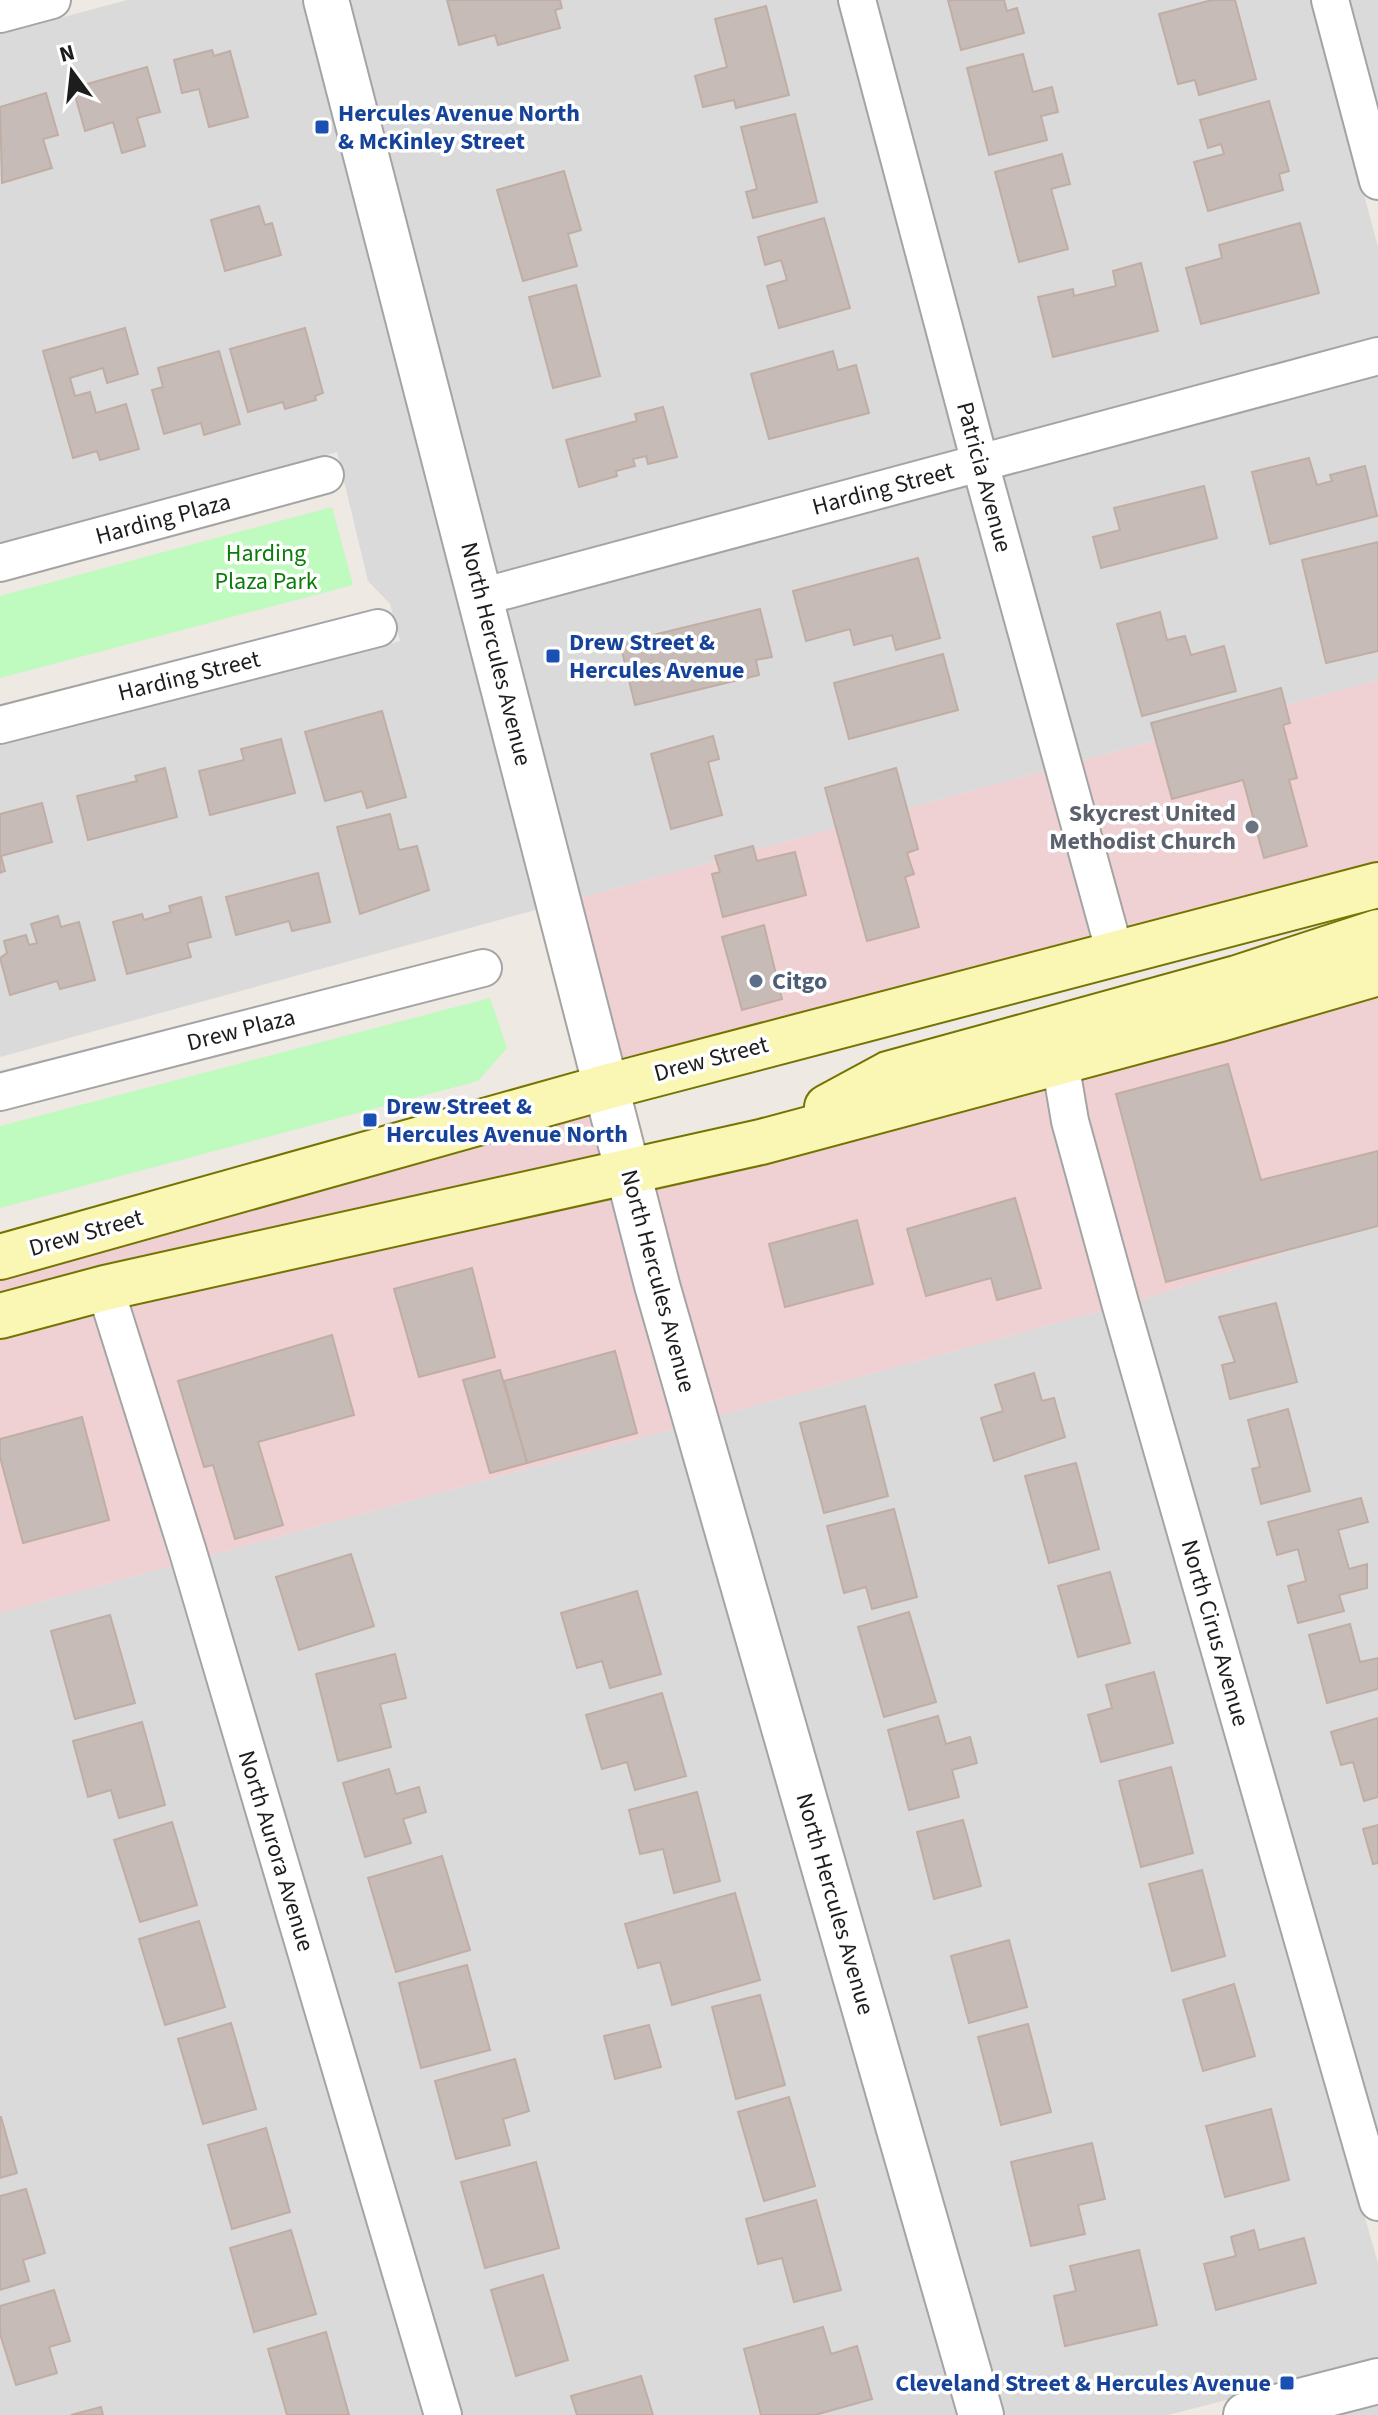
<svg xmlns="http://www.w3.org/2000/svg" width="1378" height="2415" viewBox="0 0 1378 2415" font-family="'Source Sans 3',sans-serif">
	<rect width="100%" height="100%" fill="#eee9e2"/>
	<g fill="#dbdada">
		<path d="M 127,0 L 308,0 L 543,908 L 0,1057 L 0,745 L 400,641 L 390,604 L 368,581 L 337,452 L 0,543 L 0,34 Z"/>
		<path d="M 344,0 L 840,0 L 958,449 L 493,573 Z"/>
		<path d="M 875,0 L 1312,0 L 1378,247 L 1378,336 L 991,440 Z"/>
		<path d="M 1347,0 L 1378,0 L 1378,114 Z"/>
		<path d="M 1378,376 L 1378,680 L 1080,761 L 1002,477 Z"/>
		<path d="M 968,486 L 1047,770 L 577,899 L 502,611 Z"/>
		<path d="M 1378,1222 L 1378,2139 L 1138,1301 Z"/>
		<path d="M 1104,1310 L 1378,2263 L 1378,2361 L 1168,2415 L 999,2415 L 713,1417 Z"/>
		<path d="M 680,1427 L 963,2415 L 462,2415 L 204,1557 Z"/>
		<path d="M 171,1566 L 425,2415 L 0,2415 L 0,1613 Z"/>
		<path d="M 1378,2401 L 1378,2415 L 1322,2415 Z"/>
	</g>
	<g fill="#f0d1d3">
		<path d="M 1378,680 L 1378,864 L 1316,880 L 1314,877 L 1301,885 L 1127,929 L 1080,761 Z"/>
		<path d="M 1047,770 L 1094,938 L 618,1063 L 577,899 Z"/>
		<path d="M 1378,993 L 1378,1222 L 1138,1301 L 1092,1134 L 1081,1077 Z"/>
		<path d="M 1047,1086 L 1104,1310 L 713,1417 L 649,1187 L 753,1164 L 755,1167 L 768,1160 Z"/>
		<path d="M 595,1110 L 606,1158 L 0,1296 L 0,1277 Z"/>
		<path d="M 616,1195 L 680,1427 L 204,1557 L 127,1303 Z"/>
		<path d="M 94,1311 L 171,1566 L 0,1613 L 0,1336 Z"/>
	</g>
	<g fill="#bffabe">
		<path d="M 332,507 L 353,585 L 0,678 L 0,596 Z"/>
		<path d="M 490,998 L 507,1048 L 478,1081 L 0,1208 L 0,1126 Z"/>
	</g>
	<g fill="#c6bbb6" stroke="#c0aea4" stroke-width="2">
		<path d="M 447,0 L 560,0 L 562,8 L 555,10 L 560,28 L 498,45 L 495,35 L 459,45 Z"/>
		<path d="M 948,0 L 1004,0 L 1007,11 L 1017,8 L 1024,33 L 961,50 Z"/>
		<path d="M 1212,0 L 1235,0 L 1256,79 L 1199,95 L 1195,80 L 1178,84 L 1159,14 Z"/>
		<path d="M 766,6 L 789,95 L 736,108 L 734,100 L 703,107 L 695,76 L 727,67 L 715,19 Z"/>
		<path d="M 212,50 L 214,56 L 230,51 L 248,117 L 209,127 L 199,89 L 182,93 L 174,60 Z"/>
		<path d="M 1023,54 L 1033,92 L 1052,87 L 1058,112 L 1041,116 L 1047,140 L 989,155 L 967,68 Z"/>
		<path d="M 147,67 L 160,112 L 137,118 L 145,146 L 122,153 L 113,122 L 85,131 L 73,88 Z"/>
		<path d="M 46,93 L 58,135 L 43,139 L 52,168 L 2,183 L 0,107 Z"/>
		<path d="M 1269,101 L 1289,171 L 1279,174 L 1283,190 L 1208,211 L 1194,162 L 1224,154 L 1221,144 L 1208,148 L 1200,120 Z"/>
		<path d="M 795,114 L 817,202 L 753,218 L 746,192 L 757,189 L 741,127 Z"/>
		<path d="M 1062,154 L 1070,184 L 1051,189 L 1068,249 L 1019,262 L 995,172 Z"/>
		<path d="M 564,171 L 581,230 L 568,234 L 577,266 L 523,281 L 497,190 Z"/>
		<path d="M 259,206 L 265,225 L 272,223 L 281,255 L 225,271 L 211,220 Z"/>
		<path d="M 824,218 L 850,308 L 779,328 L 767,286 L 787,280 L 781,260 L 765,265 L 758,237 Z"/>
		<path d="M 1300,223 L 1319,293 L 1201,324 L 1186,268 L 1222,258 L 1219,245 Z"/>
		<path d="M 1141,263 L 1158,331 L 1053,357 L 1038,297 L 1073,289 L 1074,296 L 1116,286 L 1113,271 Z"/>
		<path d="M 576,285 L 600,376 L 553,388 L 529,297 Z"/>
		<path d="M 125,328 L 138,374 L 107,383 L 103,368 L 70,378 L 75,396 L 90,392 L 96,413 L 126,404 L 139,449 L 100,460 L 97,451 L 73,458 L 43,351 Z"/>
		<path d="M 305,328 L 323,393 L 315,396 L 316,400 L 285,409 L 283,402 L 248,412 L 230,349 Z"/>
		<path d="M 219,351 L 240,424 L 204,435 L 201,423 L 164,434 L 152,390 L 163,387 L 158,368 Z"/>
		<path d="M 833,351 L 838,370 L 856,365 L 869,413 L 769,439 L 751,374 Z"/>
		<path d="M 663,407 L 677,457 L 648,464 L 646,456 L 633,459 L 635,466 L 616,471 L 617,476 L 579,487 L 566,440 L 637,421 L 635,414 Z"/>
		<path d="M 1309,458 L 1317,485 L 1332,481 L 1330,475 L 1365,466 L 1377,516 L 1270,544 L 1252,472 Z"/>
		<path d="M 1204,486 L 1217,538 L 1101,568 L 1093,537 L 1120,530 L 1114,508 Z"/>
		<path d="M 1378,542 L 1378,651 L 1326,663 L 1302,560 Z"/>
		<path d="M 918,558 L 940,638 L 896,650 L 892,635 L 854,645 L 850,629 L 806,641 L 793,591 Z"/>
		<path d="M 760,609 L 772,657 L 756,660 L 759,675 L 635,705 L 620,643 Z"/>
		<path d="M 1160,612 L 1167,640 L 1185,636 L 1191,655 L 1224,646 L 1236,691 L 1142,716 L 1117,624 Z"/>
		<path d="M 943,654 L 958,710 L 849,739 L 834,683 Z"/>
		<path d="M 1281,688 L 1290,723 L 1283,725 L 1297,778 L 1289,780 L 1307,846 L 1264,858 L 1243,780 L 1172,799 L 1151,723 Z"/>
		<path d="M 382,711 L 406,797 L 367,808 L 362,791 L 325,801 L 305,732 Z"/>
		<path d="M 713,736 L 719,759 L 708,762 L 722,815 L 671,829 L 651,754 Z"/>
		<path d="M 281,739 L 295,793 L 210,815 L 199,771 L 244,760 L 241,749 Z"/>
		<path d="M 165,768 L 177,817 L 88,840 L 77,796 L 137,781 L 135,776 Z"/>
		<path d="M 896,768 L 918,849 L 907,853 L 914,874 L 905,877 L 919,927 L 867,941 L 825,788 Z"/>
		<path d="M 42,803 L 52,842 L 1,856 L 5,871 L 0,873 L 0,814 Z"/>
		<path d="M 390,814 L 399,850 L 417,846 L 429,890 L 360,914 L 337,827 Z"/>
		<path d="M 753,846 L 757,861 L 795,852 L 806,895 L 723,917 L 712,874 L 720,872 L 715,856 Z"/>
		<path d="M 318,873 L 330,922 L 292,931 L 289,921 L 236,935 L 226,897 Z"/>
		<path d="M 201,897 L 211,937 L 187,943 L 191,957 L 127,974 L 113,922 L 142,914 L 144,920 L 171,912 L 169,906 Z"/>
		<path d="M 58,916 L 61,927 L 79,922 L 95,980 L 60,989 L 57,981 L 10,995 L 0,958 L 7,953 L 4,941 L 26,935 L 29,945 L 37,943 L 31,924 Z"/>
		<path d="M 764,925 L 782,999 L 742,1010 L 722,937 Z"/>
		<path d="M 1228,1064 L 1261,1180 L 1378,1151 L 1378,1226 L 1166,1282 L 1116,1094 Z"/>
		<path d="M 1015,1198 L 1041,1288 L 997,1300 L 991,1278 L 926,1296 L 907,1229 Z"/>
		<path d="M 857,1220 L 873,1284 L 785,1307 L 769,1244 Z"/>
		<path d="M 472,1268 L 495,1357 L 419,1377 L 394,1289 Z"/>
		<path d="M 1276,1303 L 1297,1382 L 1230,1399 L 1222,1365 L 1235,1362 L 1219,1317 Z"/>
		<path d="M 332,1335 L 354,1415 L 258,1442 L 283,1525 L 235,1539 L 213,1465 L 204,1467 L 178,1381 Z"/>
		<path d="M 615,1351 L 637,1433 L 527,1463 L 504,1381 Z"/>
		<path d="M 500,1370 L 527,1463 L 490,1473 L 463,1380 Z"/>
		<path d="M 1034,1373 L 1042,1401 L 1054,1398 L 1065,1437 L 994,1461 L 981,1418 L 1003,1411 L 995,1385 Z"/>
		<path d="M 865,1406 L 888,1496 L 824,1513 L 800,1423 Z"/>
		<path d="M 1288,1409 L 1310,1491 L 1261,1504 L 1252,1469 L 1260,1467 L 1248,1420 Z"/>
		<path d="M 82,1417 L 109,1520 L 23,1543 L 0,1457 L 0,1439 Z"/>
		<path d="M 1076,1463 L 1099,1549 L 1049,1563 L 1025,1476 Z"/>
		<path d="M 1361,1498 L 1368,1522 L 1338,1530 L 1349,1569 L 1367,1564 L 1367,1588 L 1339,1595 L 1344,1611 L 1298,1623 L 1288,1586 L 1306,1581 L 1298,1549 L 1277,1555 L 1268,1522 Z"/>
		<path d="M 894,1509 L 917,1597 L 872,1609 L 866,1587 L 844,1593 L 827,1526 Z"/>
		<path d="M 351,1554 L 374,1626 L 299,1650 L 276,1577 Z"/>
		<path d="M 1110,1572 L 1130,1643 L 1078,1657 L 1058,1586 Z"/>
		<path d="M 637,1591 L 661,1674 L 610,1688 L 602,1661 L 577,1668 L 561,1613 Z"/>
		<path d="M 909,1612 L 936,1702 L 884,1717 L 858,1627 Z"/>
		<path d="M 110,1615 L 135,1703 L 75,1719 L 51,1631 Z"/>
		<path d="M 1350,1624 L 1360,1662 L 1378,1658 L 1378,1689 L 1327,1703 L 1309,1635 Z"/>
		<path d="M 395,1654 L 406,1698 L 380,1704 L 391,1747 L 338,1761 L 316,1674 Z"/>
		<path d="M 1154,1672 L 1173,1743 L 1101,1762 L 1088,1715 L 1112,1708 L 1106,1685 Z"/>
		<path d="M 662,1693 L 686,1776 L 635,1790 L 627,1762 L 602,1769 L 586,1715 Z"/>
		<path d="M 938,1716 L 946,1744 L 970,1737 L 977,1763 L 952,1770 L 959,1797 L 909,1810 L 888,1730 Z"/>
		<path d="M 1378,1718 L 1378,1797 L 1364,1801 L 1353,1762 L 1341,1765 L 1331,1732 Z"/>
		<path d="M 142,1722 L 165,1805 L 119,1818 L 111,1790 L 88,1797 L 73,1741 Z"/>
		<path d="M 1171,1767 L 1193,1853 L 1141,1867 L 1119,1781 Z"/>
		<path d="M 389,1769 L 396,1794 L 419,1787 L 426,1812 L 403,1819 L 411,1843 L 365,1857 L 343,1783 Z"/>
		<path d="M 697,1792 L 720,1881 L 674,1893 L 663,1849 L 640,1854 L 629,1810 Z"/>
		<path d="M 963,1820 L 981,1886 L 934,1899 L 917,1832 Z"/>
		<path d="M 172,1822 L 197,1905 L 140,1922 L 114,1840 Z"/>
		<path d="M 1378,1825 L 1378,1863 L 1373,1864 L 1363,1829 Z"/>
		<path d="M 442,1856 L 470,1950 L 396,1972 L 368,1878 Z"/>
		<path d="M 1202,1870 L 1225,1956 L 1172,1971 L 1149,1884 Z"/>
		<path d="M 735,1893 L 760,1980 L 672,2005 L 660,1962 L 638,1968 L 625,1924 Z"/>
		<path d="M 199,1921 L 225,2007 L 165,2025 L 139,1939 Z"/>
		<path d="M 1009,1940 L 1027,2007 L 969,2023 L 951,1956 Z"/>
		<path d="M 467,1965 L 490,2050 L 421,2068 L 399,1983 Z"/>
		<path d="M 1234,1984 L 1255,2056 L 1203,2071 L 1183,2000 Z"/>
		<path d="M 760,1995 L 785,2085 L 736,2099 L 712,2007 Z"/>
		<path d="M 231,2023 L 256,2109 L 203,2124 L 178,2039 Z"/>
		<path d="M 1028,2024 L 1051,2112 L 1001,2125 L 978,2037 Z"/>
		<path d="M 649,2025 L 661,2067 L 615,2079 L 604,2036 Z"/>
		<path d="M 515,2059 L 529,2111 L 503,2119 L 510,2145 L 456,2159 L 435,2081 Z"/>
		<path d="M 789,2097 L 815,2186 L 764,2201 L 738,2112 Z"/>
		<path d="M 1271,2109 L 1289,2180 L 1225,2197 L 1206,2126 Z"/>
		<path d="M 1,2117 L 17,2173 L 0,2178 L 0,2117 Z"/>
		<path d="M 266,2128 L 290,2212 L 232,2229 L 208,2145 Z"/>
		<path d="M 1092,2143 L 1105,2199 L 1078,2205 L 1085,2234 L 1031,2246 L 1011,2162 Z"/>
		<path d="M 536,2162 L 559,2248 L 485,2268 L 461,2182 Z"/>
		<path d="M 26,2189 L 45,2253 L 23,2260 L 29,2281 L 0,2290 L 0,2196 Z"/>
		<path d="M 816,2200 L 841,2290 L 794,2302 L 782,2258 L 758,2264 L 746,2219 Z"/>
		<path d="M 291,2230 L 316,2314 L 254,2332 L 230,2248 Z"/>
		<path d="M 1254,2230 L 1259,2250 L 1304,2238 L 1316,2283 L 1216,2310 L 1204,2264 L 1236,2256 L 1231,2237 Z"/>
		<path d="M 1139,2250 L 1157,2325 L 1065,2346 L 1054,2296 L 1076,2291 L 1070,2266 Z"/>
		<path d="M 543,2275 L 568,2360 L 516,2376 L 491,2290 Z"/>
		<path d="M 54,2290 L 70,2341 L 49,2347 L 57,2373 L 16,2385 L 0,2334 L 0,2306 Z"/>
		<path d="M 823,2327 L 831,2354 L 857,2346 L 872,2399 L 815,2415 L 761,2415 L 744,2349 Z"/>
		<path d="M 326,2332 L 349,2415 L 287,2415 L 268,2349 Z"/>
		<path d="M 641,2376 L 653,2415 L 577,2415 L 571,2396 Z"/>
		<path d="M 101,2407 L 103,2415 L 71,2415 Z"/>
	</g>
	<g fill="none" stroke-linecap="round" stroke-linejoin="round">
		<g stroke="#a4a4a4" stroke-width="40">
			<g id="minor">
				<path d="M 857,0 L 980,463 L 1115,953"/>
				<path d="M 1330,0 L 1378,181"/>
				<path d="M 0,14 L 52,0"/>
				<path d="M 0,563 L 325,475"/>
				<path d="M 481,597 L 1378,356"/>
				<path d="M 0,725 L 378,628"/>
				<path d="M 1060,1062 L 1070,1121 L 1121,1306 L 1378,2202"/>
				<path d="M 0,1092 L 483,968"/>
				<path d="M 105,1288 L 188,1552 L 443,2415"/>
			</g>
		</g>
		<g stroke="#a4a4a4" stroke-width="48">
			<g id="tertiary">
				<path d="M 326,0 L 657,1285 L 981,2415"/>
				<path d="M 1246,2415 L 1378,2381"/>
			</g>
		</g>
		<g stroke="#747403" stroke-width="48">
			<g id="secondary">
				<path d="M 827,1107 L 888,1074 L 1237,978 L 1378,932"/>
				<path d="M 0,1257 L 606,1087 L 1378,885"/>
				<path d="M 0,1316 L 105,1288 L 761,1142 L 1220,1019 L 1378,973"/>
			</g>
		</g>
		<use href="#minor" stroke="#fff" stroke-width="36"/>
		<use href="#tertiary" stroke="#fff" stroke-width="44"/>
		<use href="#secondary" stroke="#faf6b4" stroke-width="44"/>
	</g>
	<g fill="#1a4fb4" stroke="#fff" stroke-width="3">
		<rect x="314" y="119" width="16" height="16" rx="4"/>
		<rect x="545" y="648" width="16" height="16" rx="4"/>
		<rect x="362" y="1112" width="16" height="16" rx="4"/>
		<rect x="1279" y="2375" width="16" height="16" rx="4"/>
	</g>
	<circle fill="#6b7280" stroke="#fff" stroke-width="3" cx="1252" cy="827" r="8"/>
	<circle fill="#5c6f8a" stroke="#fff" stroke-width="3" cx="756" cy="981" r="8"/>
	<g text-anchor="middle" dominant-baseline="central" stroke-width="7" stroke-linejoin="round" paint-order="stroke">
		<g font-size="24" font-weight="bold" fill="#164399" stroke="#fff" text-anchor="start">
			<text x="338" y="113">Hercules Avenue North<tspan x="338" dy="28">&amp; McKinley Street</tspan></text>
			<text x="569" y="642">Drew Street &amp;<tspan x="569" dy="28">Hercules Avenue</tspan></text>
			<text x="386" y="1106">Drew Street &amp;<tspan x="386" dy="28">Hercules Avenue North</tspan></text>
			<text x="1271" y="2383" text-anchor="end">Cleveland Street &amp; Hercules Avenue</text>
		</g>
		<g font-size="24" fill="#1d1d1d" stroke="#fff">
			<text transform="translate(984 477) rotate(75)">Patricia Avenue</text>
			<text transform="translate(883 489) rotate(-15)">Harding Street</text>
			<text transform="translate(163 519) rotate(-15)">Harding Plaza</text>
			<text transform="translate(496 654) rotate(76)">North Hercules Avenue</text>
			<text transform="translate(189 676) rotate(-14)">Harding Street</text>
			<text transform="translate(241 1030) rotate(-14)">Drew Plaza</text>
			<text transform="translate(711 1059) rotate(-15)">Drew Street</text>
			<text transform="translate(86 1233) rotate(-16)">Drew Street</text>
			<text transform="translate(658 1281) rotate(75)">North Hercules Avenue</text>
			<text transform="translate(1215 1633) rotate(74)">North Cirus Avenue</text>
			<text transform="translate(276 1851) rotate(73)">North Aurora Avenue</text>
			<text transform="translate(835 1904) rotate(74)">North Hercules Avenue</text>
		</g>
		<g font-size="24" fill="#0c7c0a" stroke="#fff">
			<text x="266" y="553">Harding<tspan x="266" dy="28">Plaza Park</tspan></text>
		</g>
		<g font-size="24" font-weight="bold" fill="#5b616d" stroke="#fff" text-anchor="end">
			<text x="1236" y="813">Skycrest United<tspan x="1236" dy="28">Methodist Church</tspan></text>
		</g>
		<g font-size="24" font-weight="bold" fill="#4e5e75" stroke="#fff" text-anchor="start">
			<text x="772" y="981">Citgo</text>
		</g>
	</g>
	<g transform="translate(72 72) rotate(345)" stroke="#ffffff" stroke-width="6" paint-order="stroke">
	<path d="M0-6L14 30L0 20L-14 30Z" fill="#1d1d1d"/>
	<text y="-12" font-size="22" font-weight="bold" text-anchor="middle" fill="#1d1d1d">N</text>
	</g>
</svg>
